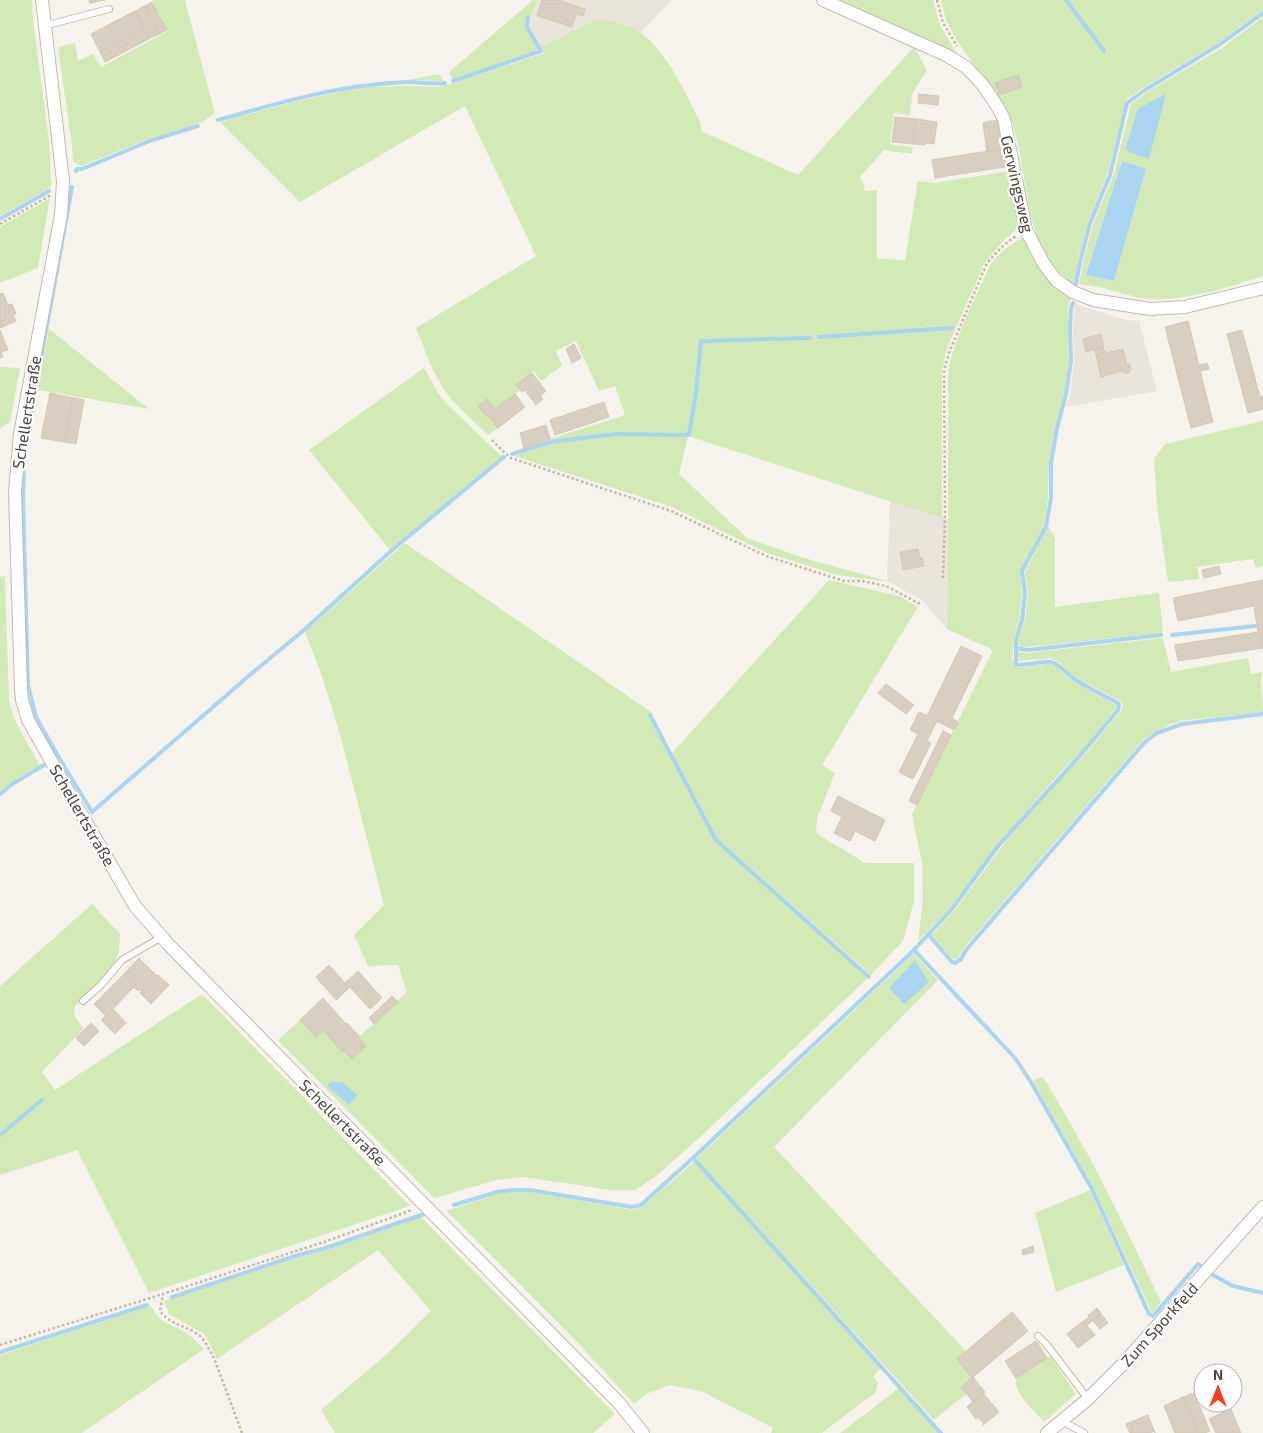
<svg xmlns="http://www.w3.org/2000/svg" width="1263" height="1433" viewBox="0 0 1263 1433" font-family="'Exo 2',sans-serif">
	<rect width="100%" height="100%" fill="#f6f3ec"/>
	<g fill="#eae5da">
		<path d="M 537,0 L 672,0 L 641,32 L 620,22 L 597,19 L 541,47 L 529,26 L 530,18 Z"/>
		<path d="M 1075,302 L 1078,305 L 1127,320 L 1139,321 L 1157,391 L 1066,407 L 1070,395 L 1074,361 L 1073,329 Z"/>
		<path d="M 890,501 L 948,519 L 947,629 L 922,600 L 887,581 Z"/>
	</g>
	<g fill="#d2eab5" fill-rule="evenodd">
		<path d="M 0,0 L 32,0 L 33,19 L 50,149 L 51,187 L 0,216 Z"/>
		<path d="M 152,0 L 185,0 L 215,114 L 210,116 L 203,122 L 151,138 L 81,166 L 73,162 L 72,146 L 58,47 L 75,43 L 78,61 L 93,54 L 101,67 L 168,31 Z"/>
		<path d="M 533,0 L 537,0 L 530,18 L 526,17 L 525,28 L 538,49 L 529,54 L 452,79 L 449,72 Z"/>
		<path d="M 833,0 L 933,0 L 940,25 L 959,57 Z"/>
		<path d="M 941,0 L 1263,0 L 1263,10 L 1218,43 L 1144,87 L 1126,100 L 1108,172 L 1088,222 L 1078,260 L 1074,285 C 1029,251 1030,206 1020,155 C 1017,142 1015,127 1009,114 C 992,81 962,56 947,22 C 944,15 943,7 941,0 Z"/>
		<path d="M 1263,17 L 1263,276 C 1230,287 1186,301 1151,299 C 1129,298 1101,284 1079,285 L 1083,262 L 1093,224 L 1114,174 L 1131,104 L 1147,92 L 1222,48 ZM 1122,161 L 1146,169 L 1114,281 L 1086,275 Z"/>
		<path d="M 597,19 C 612,21 629,23 641,33 C 669,54 685,93 701,124 L 701,131 L 798,175 L 914,47 L 927,70 L 912,94 L 910,115 L 894,113 L 890,145 L 913,147 L 912,154 L 884,150 L 860,177 L 864,185 L 865,191 L 877,190 L 877,259 L 905,260 L 918,181 L 934,183 L 1009,171 L 1018,228 L 1004,240 L 985,262 L 953,334 L 946,352 L 942,370 L 942,518 L 688,436 L 679,474 L 747,538 L 801,557 L 890,582 L 837,575 L 767,553 L 672,507 L 514,456 L 551,443 L 550,439 L 625,415 L 615,386 L 599,391 L 576,341 L 556,351 L 562,366 L 541,381 L 534,371 L 517,385 L 520,390 L 495,409 L 487,399 L 478,406 L 486,417 L 488,415 L 498,428 L 488,435 C 473,420 454,406 443,388 C 431,369 424,348 416,328 L 536,256 L 465,106 L 300,202 L 220,122 L 298,101 L 348,90 L 373,87 L 409,86 L 439,87 L 454,83 L 544,53 L 541,47 Z"/>
		<path d="M 439,74 L 443,81 L 408,80 Z"/>
		<path d="M 50,198 L 38,268 L 0,283 L 0,227 Z"/>
		<path d="M 1023,237 L 1071,298 L 1068,307 L 1068,329 L 1069,361 L 1064,394 L 1055,427 L 1049,461 L 1048,498 L 1044,524 L 1020,571 L 1022,593 L 1019,620 L 1014,640 L 1012,658 L 1015,666 C 1025,669 1038,663 1050,664 C 1059,666 1064,675 1072,680 C 1085,689 1101,697 1116,705 L 1117,707 L 1083,750 L 1066,766 L 998,844 L 951,907 L 918,941 L 923,901 L 922,863 L 912,814 L 993,650 L 947,629 L 948,519 L 948,370 C 956,333 975,299 990,265 C 1000,252 1010,245 1023,237 Z"/>
		<path d="M 49,329 L 149,409 L 38,390 Z"/>
		<path d="M 0,367 L 20,368 L 10,422 L 0,428 Z"/>
		<path d="M 424,368 L 438,393 L 446,403 L 499,454 L 503,456 L 390,550 L 309,450 Z"/>
		<path d="M 1263,421 L 1263,566 L 1256,568 L 1253,559 L 1197,567 L 1199,579 L 1168,582 L 1157,506 L 1154,459 L 1165,444 Z"/>
		<path d="M 1048,526 L 1055,538 L 1055,607 L 1159,593 L 1163,633 L 1026,647 L 1019,646 L 1018,640 L 1025,619 L 1028,593 L 1025,572 Z"/>
		<path d="M 405,543 L 651,712 L 648,715 L 715,841 L 868,978 L 698,1139 L 655,1177 L 635,1190 L 611,1190 L 523,1177 L 497,1180 L 434,1198 L 278,1040 L 300,1020 L 316,1037 L 323,1030 L 342,1052 L 344,1051 L 352,1059 L 366,1046 L 358,1037 L 374,1024 L 407,992 L 398,965 L 368,966 L 354,935 L 384,905 L 341,738 L 323,679 L 305,632 Z"/>
		<path d="M 5,576 L 9,702 L 16,723 L 40,766 L 29,771 L 0,791 L 0,577 Z"/>
		<path d="M 829,580 L 899,596 L 918,607 L 822,765 L 835,773 L 817,818 L 816,833 L 865,863 L 914,863 L 914,901 L 903,941 L 871,975 L 718,839 L 672,753 Z"/>
		<path d="M 1163,638 L 1171,672 L 1248,658 L 1251,674 L 1263,672 L 1261,678 L 1263,712 L 1181,721 L 1168,725 L 1144,739 L 963,949 L 959,957 L 954,960 L 932,935 L 955,910 L 1006,841 L 1070,769 L 1086,753 L 1121,711 L 1123,706 L 1120,701 L 1075,677 L 1060,663 L 1051,658 L 1019,661 L 1018,652 L 1026,653 Z"/>
		<path d="M 92,904 L 120,934 L 119,951 L 112,969 L 75,1006 L 74,1015 L 83,1029 L 42,1072 L 55,1090 L 202,994 L 410,1206 L 149,1293 L 77,1150 L 0,1175 L 0,986 Z"/>
		<path d="M 914,954 L 938,980 L 774,1147 L 966,1351 L 957,1359 L 972,1378 L 961,1387 L 966,1394 L 934,1420 L 696,1159 Z"/>
		<path d="M 1042,1077 L 1047,1083 L 1086,1151 L 1116,1209 L 1161,1302 L 1152,1313 L 1094,1188 L 1033,1081 Z"/>
		<path d="M 694,1162 L 881,1368 L 873,1376 L 878,1383 L 876,1392 L 822,1433 L 771,1433 L 773,1428 L 703,1392 L 670,1385 L 646,1394 L 634,1404 L 581,1346 L 447,1211 L 497,1194 L 513,1192 L 530,1192 L 633,1210 L 642,1207 Z"/>
		<path d="M 1090,1190 L 1124,1265 L 1056,1292 L 1035,1213 Z"/>
		<path d="M 421,1217 L 615,1414 L 593,1433 L 335,1433 L 321,1410 L 387,1354 L 431,1311 L 378,1250 L 217,1359 L 210,1344 L 204,1334 L 169,1314 L 164,1301 L 296,1258 L 327,1250 Z"/>
		<path d="M 151,1306 C 160,1325 174,1324 189,1335 C 194,1339 199,1345 204,1349 L 82,1433 L 0,1433 L 0,1355 Z"/>
		<path d="M 1050,1356 L 1076,1394 L 1044,1422 C 1034,1410 1014,1395 1016,1378 Z"/>
		<path d="M 899,1388 L 940,1433 L 840,1433 Z"/>
	</g>
	<g fill="#a9d4f2">
		<path d="M 1166,94 L 1149,159 L 1125,150 L 1138,109 Z"/>
		<path d="M 1122,161 L 1146,169 L 1114,281 L 1086,275 Z"/>
		<path d="M 915,961 L 929,982 L 904,1004 L 889,988 Z"/>
		<path d="M 331,1082 L 342,1082 L 357,1095 L 349,1105 L 327,1086 Z"/>
	</g>
	<g fill="none" stroke-linecap="round" stroke-linejoin="round">
		<g stroke="#a9d4f2" stroke-width="4">
			<path d="M 1066,0 L 1104,51"/>
			<path d="M 453,81 L 541,51 L 527,27 L 528,17"/>
			<path d="M 218,120 C 269,106 320,90 372,85 C 383,83 395,83 407,82 C 420,82 432,85 445,83"/>
			<path d="M 76,171 L 77,169 L 82,169 L 152,140 L 198,126"/>
			<path d="M 0,219 L 49,191"/>
			<path d="M 1076,284 L 1080,262 L 1090,223 L 1110,175 L 1127,103 L 1145,90 L 1219,45 L 1263,13"/>
			<path d="M 819,337 L 952,328"/>
			<path d="M 512,454 L 550,442 L 616,434 L 689,435 L 696,393 L 701,341 L 810,338"/>
			<path d="M 1172,635 L 1255,626"/>
			<path d="M 1016,648 L 1016,640 L 1022,620 L 1025,593 L 1022,571 L 1046,526 L 1051,498 L 1051,463 L 1057,428 L 1066,394 L 1071,361 L 1070,329 L 1071,308 L 1073,303"/>
			<path d="M 650,715 L 716,840 L 869,977"/>
			<path d="M 58,756 L 92,812 L 251,674 L 304,630 L 391,551 L 504,457"/>
			<path d="M 57,757 L 58,756 L 36,717 L 28,685 L 23,496 L 24,464 L 27,436 L 72,187"/>
			<path d="M 0,794 L 14,783 L 44,765"/>
			<path d="M 928,934 L 952,962 L 955,963 L 961,959 L 966,950 L 1145,742 L 1157,733 L 1182,724 L 1263,714"/>
			<path d="M 914,950 L 1015,1058 L 1031,1082 L 1092,1189 L 1149,1314 L 1153,1316 L 1198,1264 L 1200,1265"/>
			<path d="M 0,1135 L 42,1100"/>
			<path d="M 693,1158 L 941,1433"/>
			<path d="M 454,1205 L 497,1192 L 513,1190 L 530,1190 L 632,1207 L 641,1205 L 693,1158 L 911,953 L 952,909 L 999,845 L 1084,751 L 1118,710 L 1119,707 L 1118,703 C 1103,695 1087,688 1073,678 C 1066,673 1060,664 1051,662 C 1041,660 1025,667 1016,664 L 1016,648 L 1028,650 L 1161,635"/>
			<path d="M 1213,1275 L 1233,1286 L 1263,1293"/>
			<path d="M 172,1297 L 295,1256 L 326,1248 L 424,1214"/>
			<path d="M 0,1352 L 147,1305"/>
		</g>
	</g>
	<g fill="#d8cfc1" stroke="#d3c7b4">
		<path d="M 89,0 L 105,0 L 90,3 Z"/>
		<path d="M 542,0 L 558,0 L 585,9 L 583,16 L 576,14 L 572,27 L 537,16 Z"/>
		<path d="M 152,2 L 167,30 L 159,34 L 145,6 Z"/>
		<path d="M 145,6 L 159,34 L 149,39 L 135,11 Z"/>
		<path d="M 135,11 L 144,29 L 100,52 L 91,34 Z"/>
		<path d="M 144,29 L 149,39 L 105,62 L 100,52 Z"/>
		<path d="M 1018,75 L 1022,87 L 999,95 L 995,83 Z"/>
		<path d="M 919,94 L 939,96 L 938,105 L 918,103 Z"/>
		<path d="M 895,117 L 916,119 L 913,144 L 892,142 Z"/>
		<path d="M 916,119 L 937,122 L 934,144 L 926,143 L 925,145 L 913,144 Z"/>
		<path d="M 997,120 L 1002,149 L 987,152 L 983,123 Z"/>
		<path d="M 1002,149 L 1005,167 L 935,178 L 932,160 Z"/>
		<path d="M 3,293 L 8,305 L 12,304 L 16,314 L 13,315 L 16,321 L 0,328 L 0,294 Z"/>
		<path d="M 1188,321 L 1199,365 L 1207,363 L 1209,369 L 1200,371 L 1213,422 L 1191,428 L 1165,327 Z"/>
		<path d="M 0,330 L 8,350 L 1,352 L 3,357 L 0,358 Z"/>
		<path d="M 1242,330 L 1260,397 L 1263,396 L 1263,409 L 1248,413 L 1227,334 Z"/>
		<path d="M 1101,334 L 1104,347 L 1086,352 L 1083,339 Z"/>
		<path d="M 574,344 L 581,358 L 572,363 L 566,349 Z"/>
		<path d="M 1103,348 L 1105,353 L 1123,349 L 1126,363 L 1130,365 L 1131,369 L 1129,373 L 1125,373 L 1121,371 L 1101,377 L 1095,350 Z"/>
		<path d="M 532,373 L 546,391 L 540,396 L 526,377 Z"/>
		<path d="M 526,377 L 543,399 L 536,405 L 525,390 L 522,392 L 516,385 Z"/>
		<path d="M 50,393 L 73,398 L 65,442 L 41,438 Z"/>
		<path d="M 515,394 L 525,407 L 498,428 L 488,415 L 486,417 L 478,406 L 487,399 L 495,409 Z"/>
		<path d="M 73,398 L 84,400 L 76,444 L 65,442 Z"/>
		<path d="M 604,402 L 609,417 L 555,435 L 550,420 Z"/>
		<path d="M 546,425 L 550,439 L 524,448 L 520,433 Z"/>
		<path d="M 918,549 L 920,558 L 922,557 L 924,566 L 903,570 L 900,552 Z"/>
		<path d="M 1219,566 L 1221,574 L 1204,578 L 1202,570 Z"/>
		<path d="M 1263,580 L 1263,648 L 1178,661 L 1175,645 L 1258,632 L 1254,606 L 1178,621 L 1173,598 Z"/>
		<path d="M 961,646 L 982,656 L 952,718 L 958,722 L 954,730 L 937,721 L 927,741 L 931,743 L 913,779 L 899,772 L 918,734 L 910,730 L 919,712 L 927,716 Z"/>
		<path d="M 886,684 L 914,705 L 906,714 L 878,693 Z"/>
		<path d="M 943,731 L 951,735 L 917,805 L 909,801 Z"/>
		<path d="M 838,796 L 885,820 L 875,841 L 855,831 L 850,841 L 834,833 L 842,817 L 831,811 Z"/>
		<path d="M 139,958 L 157,976 L 142,992 L 124,974 Z"/>
		<path d="M 329,965 L 345,983 L 358,971 L 382,998 L 370,1009 L 350,987 L 336,1000 L 316,977 Z"/>
		<path d="M 124,974 L 140,989 L 138,991 L 134,987 L 106,1016 L 94,1004 Z"/>
		<path d="M 158,975 L 169,985 L 151,1004 L 140,993 Z"/>
		<path d="M 392,996 L 398,1002 L 374,1024 L 369,1018 Z"/>
		<path d="M 323,998 L 346,1024 L 347,1023 L 359,1036 L 358,1037 L 366,1046 L 352,1059 L 344,1051 L 342,1052 L 323,1030 L 316,1037 L 300,1020 Z"/>
		<path d="M 113,1009 L 126,1023 L 115,1034 L 101,1020 Z"/>
		<path d="M 91,1023 L 99,1031 L 84,1046 L 76,1038 Z"/>
		<path d="M 1033,1246 L 1034,1252 L 1023,1255 L 1022,1250 Z"/>
		<path d="M 1097,1308 L 1101,1314 L 1087,1325 L 1084,1321 L 1089,1317 L 1088,1315 Z"/>
		<path d="M 1012,1312 L 1028,1331 L 972,1378 L 957,1359 Z"/>
		<path d="M 1101,1314 L 1108,1323 L 1100,1329 L 1093,1321 Z"/>
		<path d="M 1083,1321 L 1095,1335 L 1078,1348 L 1067,1334 Z"/>
		<path d="M 1036,1341 L 1047,1358 L 1016,1378 L 1005,1361 Z"/>
		<path d="M 973,1377 L 985,1392 L 973,1402 L 961,1387 Z"/>
		<path d="M 983,1393 L 999,1412 L 982,1426 L 984,1424 L 978,1417 L 976,1419 L 967,1407 Z"/>
		<path d="M 1194,1393 L 1210,1431 L 1205,1433 L 1199,1433 L 1183,1397 Z"/>
		<path d="M 1183,1397 L 1199,1433 L 1175,1433 L 1164,1406 Z"/>
		<path d="M 1231,1409 L 1241,1433 L 1216,1433 L 1209,1419 Z"/>
		<path d="M 1148,1415 L 1155,1433 L 1154,1431 L 1150,1433 L 1130,1433 L 1126,1424 Z"/>
	</g>
	<g fill="none" stroke-linecap="round" stroke-linejoin="round">
		<g stroke="#c2bbae" stroke-width="8">
			<g id="lane">
				<path d="M 44,26 L 109,9"/>
				<path d="M 83,1001 L 101,985 L 122,960 L 162,937"/>
				<path d="M 1038,1336 L 1047,1345 L 1088,1399"/>
				<path d="M 1062,1421 L 1084,1433"/>
			</g>
		</g>
		<g stroke="#c2bbae" stroke-width="14">
			<g id="street">
				<path d="M 42,0 L 63,181 L 61,215 L 20,434 L 15,492 L 21,689 L 22,700 L 28,720 L 72,798 L 135,906 L 168,944 L 619,1403 L 643,1433"/>
				<path d="M 823,0 L 946,55 L 966,67 L 982,84 L 997,106 L 1004,119 L 1026,230 L 1044,264 L 1056,280 L 1073,292 L 1093,300 L 1150,309 L 1185,307 L 1263,288"/>
				<path d="M 1047,1433 L 1088,1399 L 1122,1365 L 1263,1207"/>
			</g>
		</g>
		<g stroke="#c4b79f" stroke-width="2.5" stroke-dasharray="2.5 2.5" stroke-linecap="butt">
			<path d="M 937,0 L 943,23 L 957,46"/>
			<path d="M 0,224 L 51,195"/>
			<path d="M 492,440 L 503,451 L 511,458 L 671,511 L 766,556 L 844,581 L 862,581 L 886,586 L 922,605"/>
			<path d="M 943,578 L 945,517 L 944,370 L 950,350 L 987,263 C 996,253 1004,244 1016,236"/>
			<path d="M 0,1345 L 163,1294"/>
			<path d="M 242,1433 L 214,1358 C 210,1351 206,1342 201,1337 C 188,1325 172,1327 160,1311 L 163,1294 L 324,1242 L 412,1210"/>
		</g>
		<use href="#lane" stroke="#fff" stroke-width="6"/>
		<use href="#street" stroke="#fff" stroke-width="12"/>
	</g>
	<g text-anchor="middle" dominant-baseline="central" stroke-width="4.5" stroke-linejoin="round" paint-order="stroke">
		<g font-size="16" fill="#4b4439" stroke="#fff">
			<text transform="translate(1018 184) rotate(77)">Gerwingsweg</text>
			<text transform="translate(26 412) rotate(-81)">Schellertstraße</text>
			<text transform="translate(83 815) rotate(60)">Schellertstraße</text>
			<text transform="translate(343 1122) rotate(45)">Schellertstraße</text>
			<text transform="translate(1159 1324) rotate(-48)">Zum Sporkfeld</text>
		</g>
	</g>
	<g transform="translate(1218 1388)"><circle r="24" fill="#ffffff" stroke="#b7b4b0"/>
	<path d="M0-4L9 19L0 12L-9 19Z" fill="#fc3f1d"/>
	<text y="-8" font-size="14" font-weight="bold" text-anchor="middle" fill="#4b4439">N</text>
	</g>
</svg>
